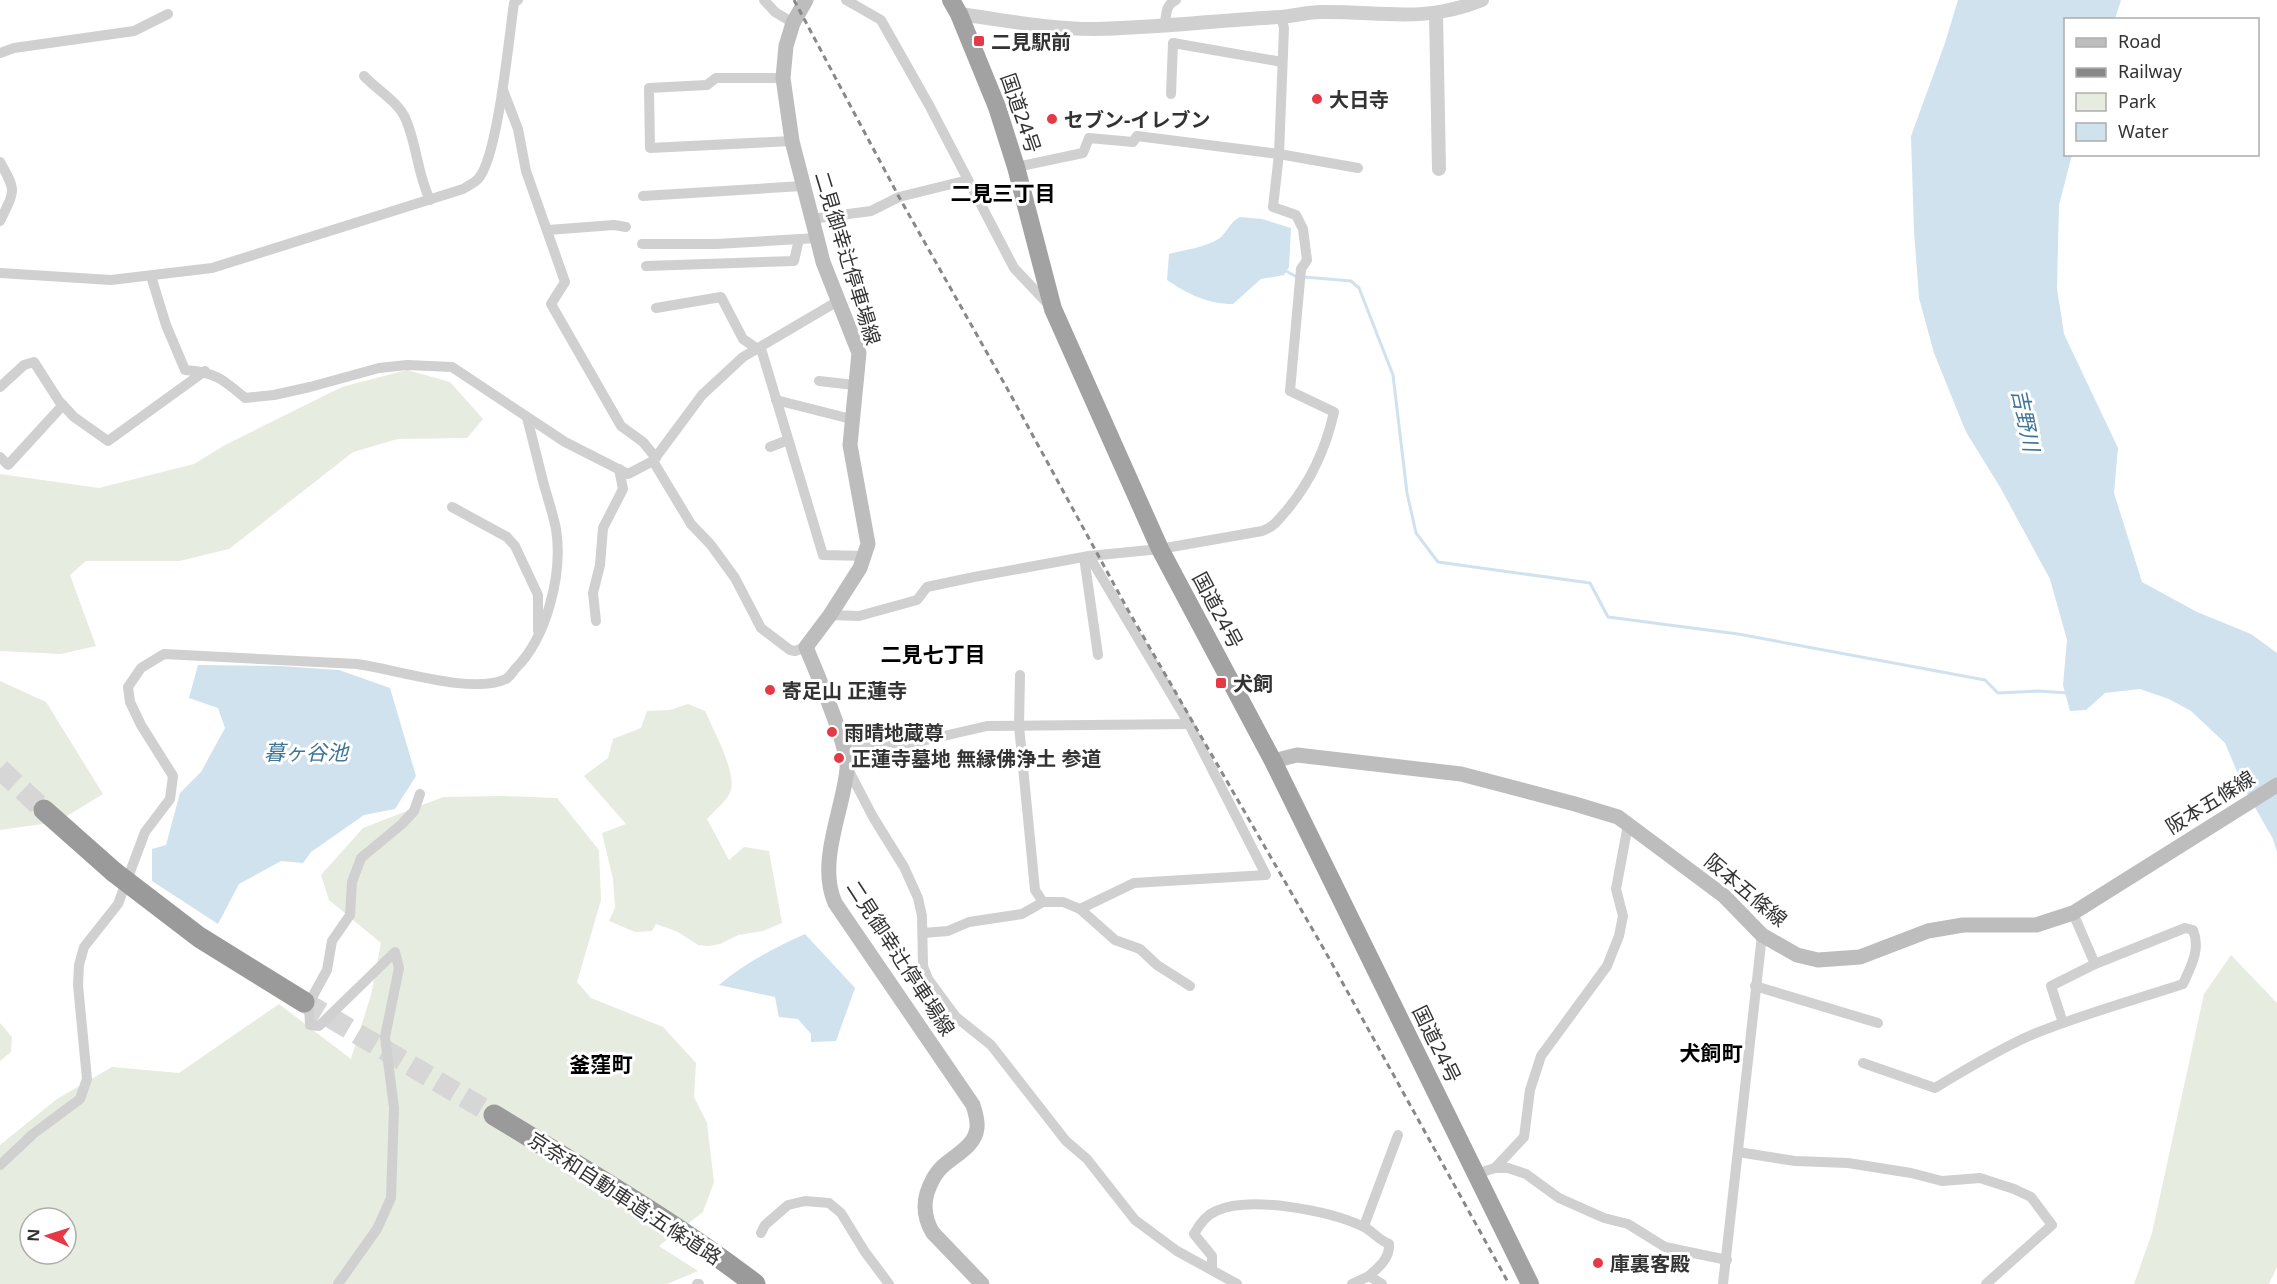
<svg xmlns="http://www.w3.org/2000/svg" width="2277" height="1284" viewBox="0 0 2277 1284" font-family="'Noto Sans','Noto Sans JP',sans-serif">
	<rect width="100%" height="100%" fill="#fff"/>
	<g fill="#e6ecdf" fill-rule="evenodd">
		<path d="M 407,370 L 450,382 L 483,419 L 467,438 L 398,439 L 353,452 L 229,549 L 179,561 L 86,561 L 70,575 L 96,646 L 61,654 L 0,651 L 0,474 L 99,488 L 194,464 L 225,445 L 342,387 Z"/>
		<path d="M 0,681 L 46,702 L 103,794 L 57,822 L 0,830 Z"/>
		<path d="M 688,704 L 705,711 C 713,729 736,771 731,790 C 728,800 714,811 707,819 L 729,860 L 744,847 L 769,851 L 782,923 L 763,931 L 738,935 L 720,944 L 708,946 L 698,945 L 678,932 L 656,924 L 652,931 L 635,932 L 609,921 L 615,908 L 613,879 L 602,833 L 626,824 L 584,776 L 608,758 L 613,739 L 641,728 L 647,711 L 670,710 Z"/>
		<path d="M 503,796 L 557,798 L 599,850 L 601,900 L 577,982 L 591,998 L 663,1027 L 696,1063 L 694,1097 L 707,1123 L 714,1182 L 703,1212 L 659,1246 L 698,1271 L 667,1284 L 0,1284 L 0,1145 L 57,1099 L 112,1067 L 179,1073 L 279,1004 L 351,1059 L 371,995 L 381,943 L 329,900 L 321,875 L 363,828 L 443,797 ZM 30,1218 L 66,1218 L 66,1254 L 30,1254 Z"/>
		<path d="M 2231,955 L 2277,1003 L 2277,1267 L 2269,1284 L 2134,1284 L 2152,1233 L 2204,994 Z"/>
		<path d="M 0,1023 L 12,1037 L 11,1052 L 0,1061 Z"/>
	</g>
	<g fill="#cfe2ee">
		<path d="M 1958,0 L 2121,0 L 2115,19 L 2066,20 L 2066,154 L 2072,155 L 2059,205 L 2057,288 L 2064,334 L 2118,448 L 2114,493 L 2142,582 L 2197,612 L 2251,634 L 2277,653 L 2277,852 L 2273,839 L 2244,788 L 2225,743 L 2191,711 L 2169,699 L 2140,689 L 2105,693 L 2086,710 L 2070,711 L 2063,685 L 2067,640 L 2050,579 L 2000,487 L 1966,432 L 1934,353 L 1919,298 L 1914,231 L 1911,136 L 1945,43 Z"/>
		<path d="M 1240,217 L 1262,219 L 1291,228 L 1289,267 L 1284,275 L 1261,279 L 1233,304 C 1207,304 1188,294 1167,280 L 1169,254 C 1184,250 1207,247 1220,238 C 1228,231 1229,223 1240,217 Z"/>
		<path d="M 198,665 L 279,666 L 339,670 L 390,688 L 416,776 L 395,809 L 364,815 L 311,852 L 303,863 L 281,861 L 239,884 L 218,924 L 152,881 L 152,849 L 166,845 L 180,793 L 201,772 L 225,728 L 218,708 L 189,698 Z"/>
		<path d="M 805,934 L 855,988 L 836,1041 L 811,1042 L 811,1034 L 798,1019 L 779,1017 L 775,997 L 719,985 C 745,963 774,948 805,934 Z"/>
	</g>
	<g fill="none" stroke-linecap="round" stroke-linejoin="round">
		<g stroke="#cfe2ee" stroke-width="3">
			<path d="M 1284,270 L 1297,277"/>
			<path d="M 1304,277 L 1351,281 L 1359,288 L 1393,375 L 1407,493 L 1416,533 L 1438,562 L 1590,583 L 1608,617 L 1738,634 L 1985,680 L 1998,693 L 2038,691 L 2068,693"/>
		</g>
		<g stroke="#d6d6d6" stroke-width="21" stroke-dasharray="21 10" stroke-linecap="butt">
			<path d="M 0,769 L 44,810"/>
			<path d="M 304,1002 L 494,1115"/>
		</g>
		<g stroke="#d0d0d0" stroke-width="10">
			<path d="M 764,0 L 775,12 L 793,23"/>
			<path d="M 846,0 L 881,20 L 929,105 L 1014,268 L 1049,305"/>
			<path d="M 1165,24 C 1166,14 1166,4 1176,0"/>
			<path d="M 0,53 L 14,48 L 134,31 L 168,14"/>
			<path d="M 364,76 C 377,90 399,102 406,120 C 417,145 417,173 430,200"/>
			<path d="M 783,78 L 716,78 L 707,85 L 649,88 L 650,148 L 792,141"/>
			<path d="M 503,90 L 518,129 L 526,171 L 565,282 L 551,304 L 621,426 L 643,442 L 656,458"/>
			<path d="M 1171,94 L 1173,43 L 1282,62"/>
			<path d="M 0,162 C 17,192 15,190 0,221"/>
			<path d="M 1016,167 L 1083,153 L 1089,138 L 1133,142 L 1137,136 L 1279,154 L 1358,168"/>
			<path d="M 643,196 L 802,186"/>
			<path d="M 811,219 L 871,211 L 899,197 L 968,180"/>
			<path d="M 548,230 L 614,225 L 626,227"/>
			<path d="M 642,244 L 716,244 L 817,238"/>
			<path d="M 646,266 L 794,261 L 799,239"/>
			<path d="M 0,273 L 111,280 L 212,268 L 463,189 C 468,186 474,183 478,179 C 498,158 509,36 514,3 L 518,0"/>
			<path d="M 151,276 L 166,325 L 185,370 C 215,372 223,379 245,398 L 274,395 L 310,387 L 379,368 L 407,365 L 452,367 L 565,442 L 628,474 L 653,461 L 702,395 L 743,357 L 838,301"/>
			<path d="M 656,308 L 721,297 L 743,339 L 762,352 L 823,555 L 865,556"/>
			<path d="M 819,381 L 854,385"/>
			<path d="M 0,387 L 24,365 L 34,362 L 59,401 L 74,417 L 108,441 L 205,371"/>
			<path d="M 776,400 L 851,419"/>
			<path d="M 770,447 L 788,440"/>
			<path d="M 0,457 L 8,465 L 63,405"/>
			<path d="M 653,461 L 691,524 L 711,545 L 735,578 L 761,628 L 790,650 L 795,651 L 806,647"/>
			<path d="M 452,507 L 507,537 L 515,546 L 538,595 L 538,631"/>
			<path d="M 1084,557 L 1098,655"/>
			<path d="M 830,615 L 859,616 L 917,600 L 927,587 L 974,577 L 1089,556 L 1160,549 L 1262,531 C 1274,527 1279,519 1287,510 C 1311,481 1326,448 1334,412 L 1290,391 L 1301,269 L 1307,260 L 1303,229 L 1296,215 L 1273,207 L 1279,154 L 1284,28 L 1281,17"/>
			<path d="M 596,621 L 593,593 L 600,565 L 603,528 L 623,489 L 619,469"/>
			<path d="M 1020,675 L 1019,726 L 1035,890 L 1043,902"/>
			<path d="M 844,748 L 909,744 L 987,726 L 1189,724"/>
			<path d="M 847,767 L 873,817 L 904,867 L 918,898 L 922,916 L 923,966 L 928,979 L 947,1005 L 956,1017 L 991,1045 L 1066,1141 L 1087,1159 L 1135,1220 L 1177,1251 L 1237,1284"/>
			<path d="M 1080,909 L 1115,940 L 1140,949 L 1157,965 L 1190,986"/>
			<path d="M 2073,913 L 2095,964"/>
			<path d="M 923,933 L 948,931 L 969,922 L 1022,914 L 1043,902 L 1063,902 L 1080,909 L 1134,883 L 1266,875 L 1189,724 L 1089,556"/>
			<path d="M 1755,986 L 1878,1023"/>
			<path d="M 1863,1063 L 1935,1088 C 1966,1069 1996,1051 2029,1036 C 2079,1015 2131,1001 2183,984 C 2191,966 2201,949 2193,930 L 2185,928 L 2095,964 L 2051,986 L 2063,1023"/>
			<path d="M 1738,1152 L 1795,1161 L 1848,1163 L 1911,1173 L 1942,1181 L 1980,1178 L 2014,1189 L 2031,1197 L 2052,1225 L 1986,1284"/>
			<path d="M 0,1165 L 33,1134 L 80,1099 L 87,1079 L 78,985 L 79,965 L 84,947 L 118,904 L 145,832 L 170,799 L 173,776 L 141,725 L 130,702 L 128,687 L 141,668 L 164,654 L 357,664 C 395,669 471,695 506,679 C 509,677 513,672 515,669 C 547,638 563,573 556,529 C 553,514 548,499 544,485 C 538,462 533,440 527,418"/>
			<path d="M 1495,1168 L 1508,1168 L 1526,1174 L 1559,1198 L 1604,1218 L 1628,1224 L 1665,1247 L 1727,1260"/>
			<path d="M 1476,1174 L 1495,1168 L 1524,1137 L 1530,1090 L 1541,1056 L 1607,966 L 1619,936 L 1623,916 L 1616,889 L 1628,825"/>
			<path d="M 1364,1226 L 1398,1135"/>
			<path d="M 761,1233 L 765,1225 L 788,1205 L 805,1201 L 829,1203 L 841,1213 L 865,1252 L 889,1284"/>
			<path d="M 1212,1270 L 1212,1256 L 1194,1234 C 1199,1225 1206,1215 1216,1211 C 1250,1195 1329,1211 1362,1226 C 1372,1230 1378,1240 1389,1244 C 1390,1258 1379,1267 1369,1276"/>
			<path d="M 338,1284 L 377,1229 L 391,1198 L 394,1108 L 385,1037 L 399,968 L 395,952 L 319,1026 L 310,1025 L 309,1003 L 327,970 L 332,941 L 350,915 L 352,882 L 361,858 L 402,824 L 414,811 L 420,794"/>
			<path d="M 697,1284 L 699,1284"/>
			<path d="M 1352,1284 L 1369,1276 L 1382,1284"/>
			<path d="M 1723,1284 L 1762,935"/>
		</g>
		<g stroke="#d0d0d0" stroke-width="14">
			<path d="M 959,14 C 1004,20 1049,29 1094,29 C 1156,28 1218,20 1280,17 C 1294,16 1307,12 1321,12 C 1381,11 1422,24 1482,0"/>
			<path d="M 1436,14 L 1439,169"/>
		</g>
		<g stroke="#bdbdbd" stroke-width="15">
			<path d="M 806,0 L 793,23 L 786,46 L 783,78 L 792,141 L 818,242 L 823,262 L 859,353 L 850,445 L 868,544 L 860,568 L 830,615 L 806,647 C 816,672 849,746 847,769 C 843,811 817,862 835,903 L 973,1105 C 975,1112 978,1120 977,1128 C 975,1147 953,1156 941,1168 C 934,1175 930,1184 927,1193 C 923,1207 925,1220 933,1233 L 982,1284"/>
			<path d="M 1273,761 L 1297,755 L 1461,774 L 1575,804 L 1618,817 L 1724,896 L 1762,935 L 1797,955 L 1818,960 L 1860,957 L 1928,931 L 1963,925 L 2036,925 L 2073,913 L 2277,785"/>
		</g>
		<path stroke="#a2a2a2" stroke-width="18" d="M 951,0 L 959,14 L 997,107 L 1016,167 L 1053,309 L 1160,549 L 1273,761 L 1530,1284"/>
		<g stroke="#9a9a9a" stroke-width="21">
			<path d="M 44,810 L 114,872"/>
			<path d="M 494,1115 C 583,1169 672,1221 755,1284"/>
		</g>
		<path stroke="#888" stroke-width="3" stroke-dasharray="6 4.5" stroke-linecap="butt" d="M 794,0 L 899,197 L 1008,390 L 1128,610 L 1325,951 L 1509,1284"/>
		<path stroke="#9a9a9a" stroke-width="21" d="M 114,872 L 199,937 L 304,1002"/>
	</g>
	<g fill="#e63946" stroke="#fff" stroke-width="2">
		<rect x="973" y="35" width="12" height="12" rx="3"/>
		<circle cx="1317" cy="99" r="6"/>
		<circle cx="1052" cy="119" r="6"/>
		<rect x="1215" y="677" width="12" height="12" rx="3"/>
		<circle cx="770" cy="690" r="6"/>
		<circle cx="832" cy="732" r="6"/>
		<circle cx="839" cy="758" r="6"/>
		<circle cx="1598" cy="1263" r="6"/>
	</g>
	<g text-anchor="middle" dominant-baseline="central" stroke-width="6" stroke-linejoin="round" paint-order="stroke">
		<g font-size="20" font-weight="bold" fill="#333" stroke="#fff" text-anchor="start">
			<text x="991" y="41">二見駅前</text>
			<text x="1329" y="99">大日寺</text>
			<text x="1064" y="119">セブン-イレブン</text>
			<text x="1233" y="683">犬飼</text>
			<text x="782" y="690">寄足山 正蓮寺</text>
			<text x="844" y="732">雨晴地蔵尊</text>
			<text x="851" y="758">正蓮寺墓地 無縁佛浄土 参道</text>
			<text x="1610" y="1263">庫裏客殿</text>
		</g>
		<g font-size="20" fill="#333" stroke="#fff">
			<text transform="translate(1021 113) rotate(71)">国道24号</text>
			<text transform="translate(848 258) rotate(73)">二見御幸辻停車場線</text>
			<text transform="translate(1218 610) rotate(62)">国道24号</text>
			<text transform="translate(2210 802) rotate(-32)">阪本五條線</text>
			<text transform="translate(1746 890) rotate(40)">阪本五條線</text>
			<text transform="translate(901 958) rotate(57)">二見御幸辻停車場線</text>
			<text transform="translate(1437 1044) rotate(64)">国道24号</text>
			<text transform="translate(625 1198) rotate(33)">京奈和自動車道;五條道路</text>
		</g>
		<g font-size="21" font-weight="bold" fill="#000" stroke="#fff">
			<text x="1003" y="193">二見三丁目</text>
			<text x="933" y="654">二見七丁目</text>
			<text x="1711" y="1053">犬飼町</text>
			<text x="601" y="1064">釜窪町</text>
		</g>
		<g font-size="21" font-style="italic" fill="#3f7597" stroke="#fff">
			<text transform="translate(2026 420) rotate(78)">吉野川</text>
			<text x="306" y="752">暮ヶ谷池</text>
		</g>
	</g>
	<rect x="2064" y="18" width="195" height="138" fill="#ffffff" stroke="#adadad" stroke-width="1.5"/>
	<rect x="2076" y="38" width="30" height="9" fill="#bdbdbd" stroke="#adadad" stroke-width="1.5"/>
	<text x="2118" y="48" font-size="18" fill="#333333">Road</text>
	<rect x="2076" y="68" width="30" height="9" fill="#888888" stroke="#adadad" stroke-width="1.5"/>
	<text x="2118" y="78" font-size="18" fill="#333333">Railway</text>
	<rect x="2076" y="93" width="30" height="18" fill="#e6ecdf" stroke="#adadad" stroke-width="1.5"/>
	<text x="2118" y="108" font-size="18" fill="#333333">Park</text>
	<rect x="2076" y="123" width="30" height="18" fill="#cfe2ee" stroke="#adadad" stroke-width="1.5"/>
	<text x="2118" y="138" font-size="18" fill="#333333">Water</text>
	<g transform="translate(48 1236) rotate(273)"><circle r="28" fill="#ffffff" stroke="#adadad" stroke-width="1.5"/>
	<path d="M0-4.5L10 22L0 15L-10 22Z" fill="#e63946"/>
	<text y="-9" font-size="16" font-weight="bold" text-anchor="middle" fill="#333333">N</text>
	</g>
</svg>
